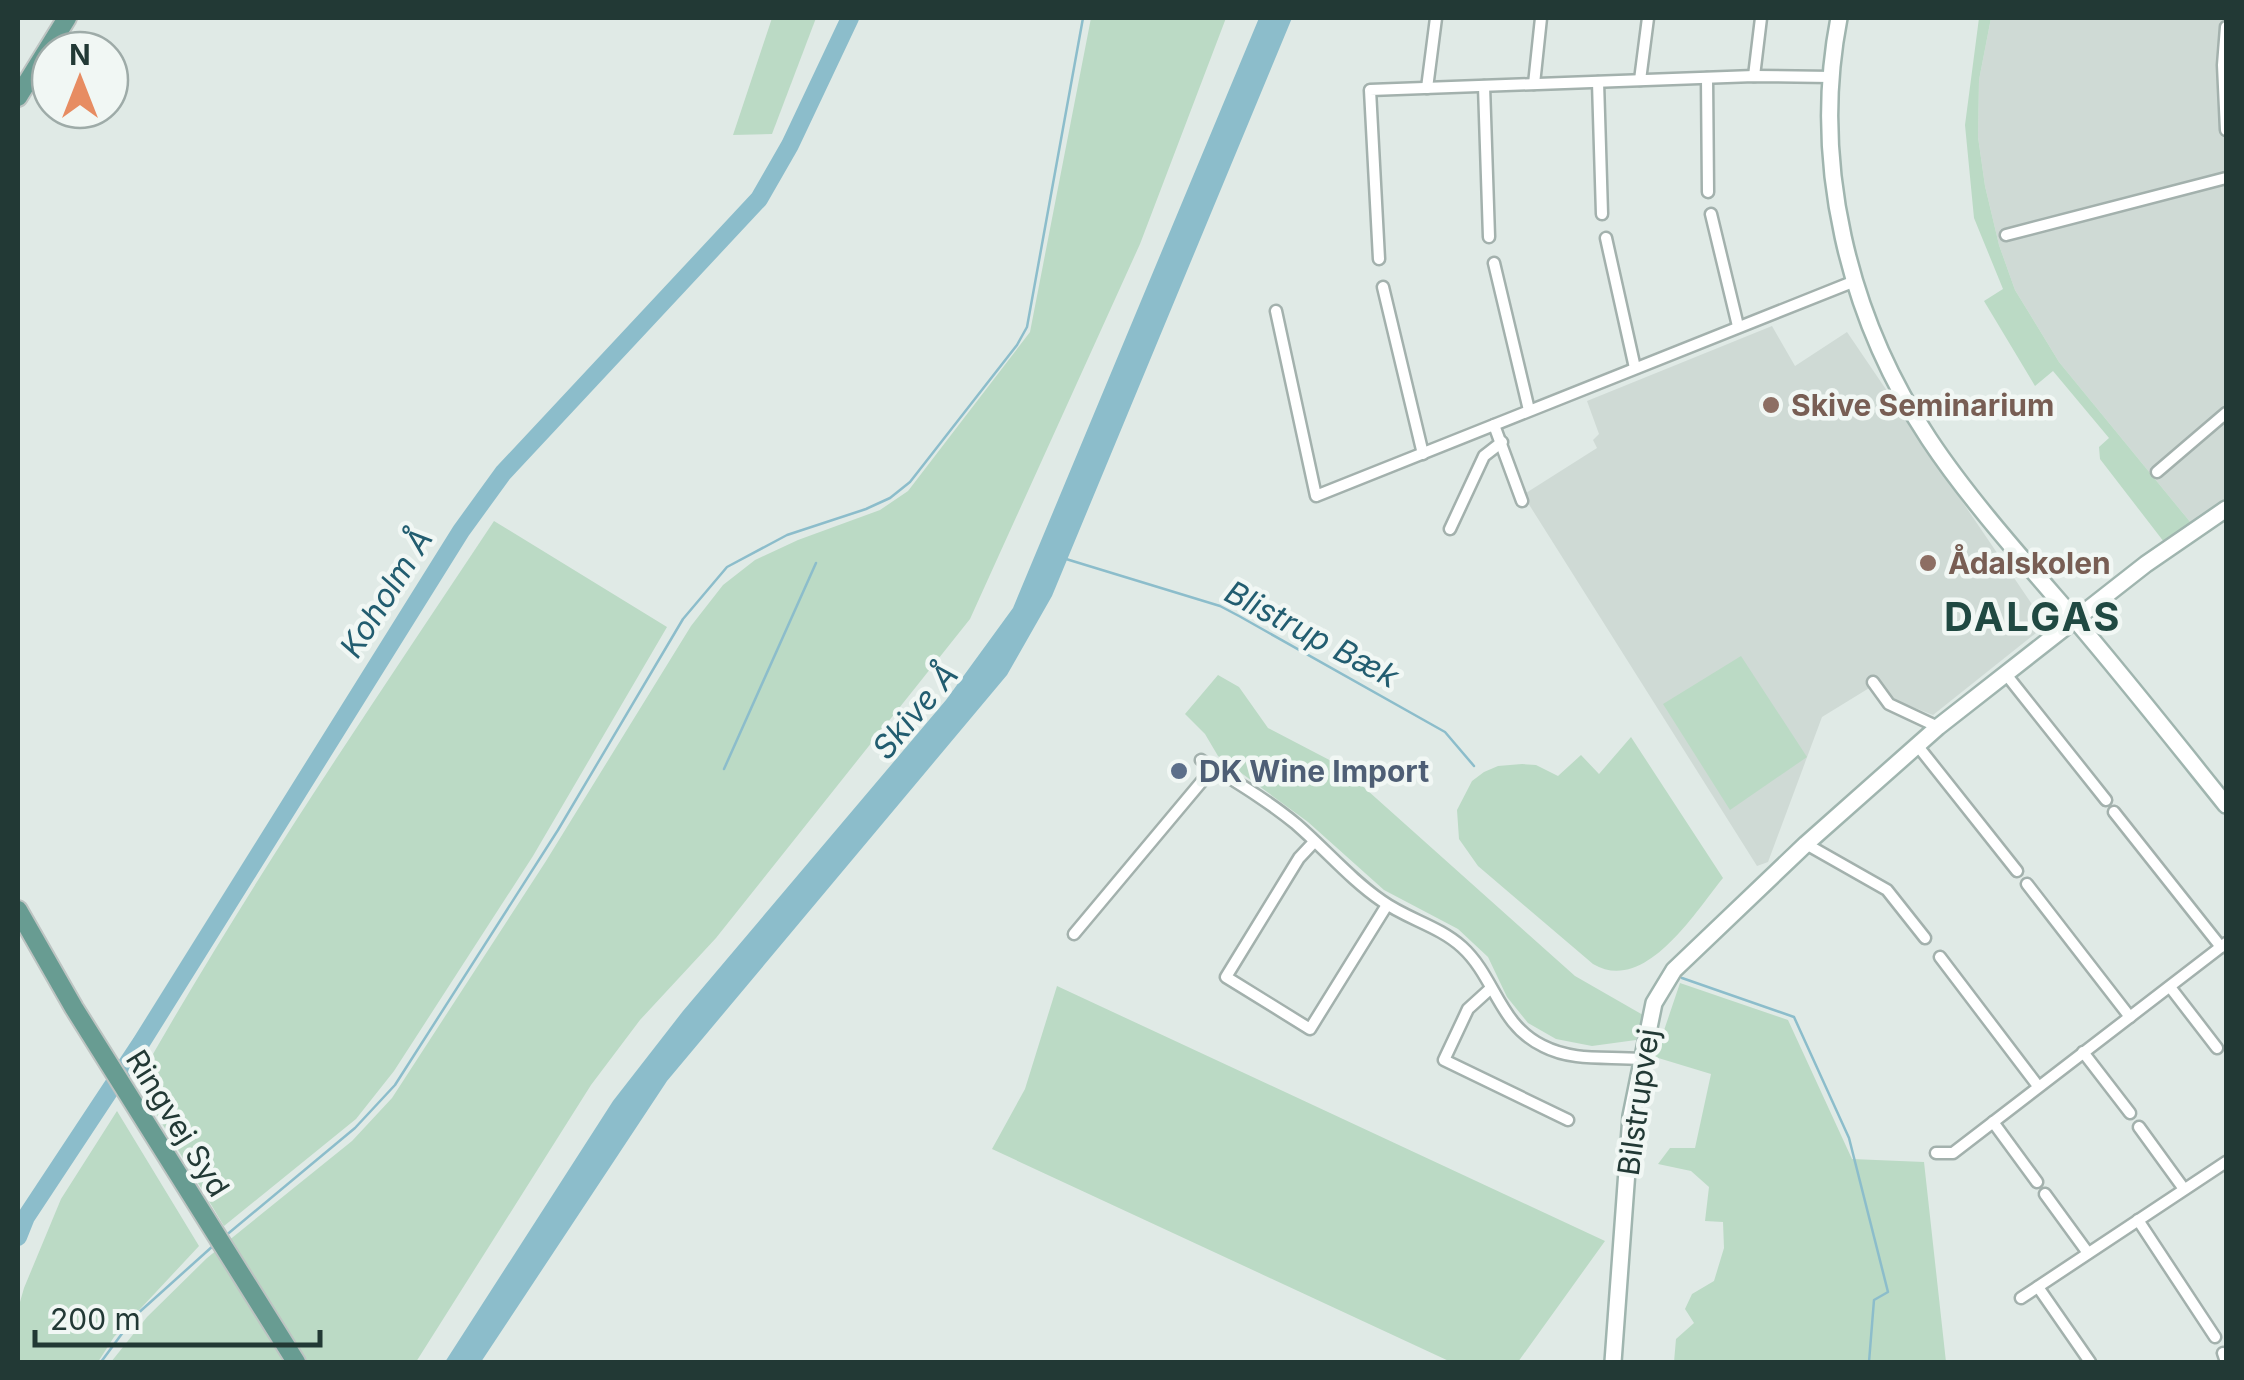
<svg xmlns="http://www.w3.org/2000/svg" width="2244" height="1380" viewBox="0 0 2244 1380" font-family="Inter,sans-serif">
	<rect width="100%" height="100%" fill="#e0eae6"/>
	<g fill="#cfdad5">
		<path d="M 1991,18 L 2226,18 L 2226,500 L 2191,523 L 2059,362 L 2015,290 L 1999,245 L 1985,186 L 1978,137 L 1979,80 Z"/>
		<path d="M 1772,326 L 1795,366 L 1847,332 L 2046,625 L 1933,715 L 1892,699 L 1879,682 L 1822,717 L 1768,862 L 1757,866 L 1523,495 L 1597,448 L 1593,440 L 1599,434 L 1587,401 Z"/>
	</g>
	<g fill="#bbdac5">
		<path d="M 772,18 L 816,18 L 772,134 L 733,135 Z"/>
		<path d="M 1091,18 L 1226,18 L 1140,244 L 970,619 L 716,938 L 640,1020 L 591,1085 L 416,1362 L 111,1362 L 147,1317 L 207,1258 L 352,1141 L 392,1098 L 546,861 L 691,626 L 723,585 L 755,560 L 798,540 L 880,510 L 908,491 L 1030,332 Z"/>
		<path d="M 1979,18 L 1991,18 L 1979,80 L 1978,137 L 1985,186 L 1999,245 L 2015,290 L 2059,362 L 2191,523 L 2164,542 L 2100,459 L 2099,447 L 2109,438 L 2053,371 L 2035,386 L 1984,301 L 2003,289 L 1974,218 L 1965,125 Z"/>
		<path d="M 494,521 L 667,627 L 533,856 L 394,1071 L 356,1119 L 224,1226 L 137,1082 C 246,889 371,706 494,521 Z"/>
		<path d="M 1741,656 L 1807,757 L 1730,810 L 1663,704 Z"/>
		<path d="M 1218,675 L 1239,687 L 1268,728 L 1339,765 L 1575,976 L 1643,1015 L 1636,1040 L 1592,1046 L 1556,1039 L 1528,1023 L 1507,997 L 1488,957 L 1458,929 L 1384,890 L 1308,822 L 1218,756 L 1205,734 L 1185,714 Z"/>
		<path d="M 1631,737 L 1723,878 C 1695,912 1645,995 1593,964 L 1478,866 L 1459,839 L 1457,810 L 1472,781 L 1484,772 L 1498,766 L 1522,764 L 1536,765 L 1558,776 L 1581,755 L 1599,774 Z"/>
		<path d="M 1680,983 L 1788,1020 L 1852,1159 L 1924,1162 L 1946,1362 L 1674,1362 L 1676,1339 L 1694,1323 L 1685,1309 L 1692,1294 L 1714,1281 L 1724,1248 L 1723,1222 L 1705,1221 L 1709,1187 L 1691,1171 L 1658,1164 L 1670,1148 L 1695,1148 L 1711,1074 L 1655,1057 Z"/>
		<path d="M 1057,986 L 1605,1241 L 1518,1362 L 1451,1362 L 992,1149 L 1025,1089 Z"/>
		<path d="M 117,1111 L 199,1246 L 114,1337 L 98,1362 L 18,1362 L 18,1309 L 24,1288 L 61,1199 Z"/>
	</g>
	<path fill="#8cbdcb" d="M 1259,18 L 1292,18 L 1052,596 L 1007,675 L 667,1081 L 481,1362 L 445,1362 L 613,1101 L 683,1011 L 946,700 L 1013,608 Z"/>
	<g fill="none" stroke-linecap="round" stroke-linejoin="round">
		<g stroke="#8cbdcb" stroke-width="2.5">
			<path d="M 1066,559 L 1220,606 L 1239,616 L 1445,732 L 1474,766"/>
			<path d="M 724,769 L 816,563"/>
			<path d="M 1682,978 L 1794,1017 L 1849,1138 L 1888,1292 L 1874,1300 L 1869,1362"/>
			<path d="M 224,1237 L 355,1128 L 395,1085 L 558,830 L 683,619 L 727,567 L 787,535 L 866,509 L 890,498 L 910,482 L 1017,345 L 1027,327 L 1083,18"/>
			<path d="M 101,1362 L 135,1316 L 214,1245"/>
		</g>
		<path stroke="#8cbdcb" stroke-width="18" d="M 18,1237 L 26,1217 L 141,1043 L 461,531 L 503,473 L 759,199 L 790,145 L 850,18"/>
		<g stroke="#a3b1ad" stroke-width="15">
			<g id="street">
				<path d="M 2226,27 L 2223,65 L 2226,130"/>
				<path d="M 1754,76 L 1761,18"/>
				<path d="M 1707,78 L 1708,192"/>
				<path d="M 1640,80 L 1648,18"/>
				<path d="M 1598,82 L 1602,214"/>
				<path d="M 1534,84 L 1541,18"/>
				<path d="M 1484,86 L 1489,237"/>
				<path d="M 1427,88 L 1436,18"/>
				<path d="M 1711,214 L 1738,326"/>
				<path d="M 2006,235 L 2226,178"/>
				<path d="M 1606,238 L 1635,368"/>
				<path d="M 1379,259 L 1370,90 L 1754,76 L 1832,77"/>
				<path d="M 1494,263 L 1529,410"/>
				<path d="M 1383,287 L 1423,454"/>
				<path d="M 1276,311 L 1316,496 L 1855,281"/>
				<path d="M 1494,425 L 1522,501"/>
				<path d="M 2157,472 L 2226,413"/>
				<path d="M 1450,529 L 1484,456 L 1502,442"/>
				<path d="M 2005,673 L 2106,800"/>
				<path d="M 1873,682 L 1889,704 L 1938,727"/>
				<path d="M 1917,745 L 2017,871"/>
				<path d="M 1201,760 C 1233,780 1267,800 1296,824 C 1326,850 1350,879 1382,901 C 1407,919 1439,926 1462,947 C 1495,977 1499,1025 1543,1046 C 1574,1062 1607,1056 1641,1059"/>
				<path d="M 2114,812 L 2221,947"/>
				<path d="M 1314,842 L 1299,858 L 1226,977 L 1310,1029 L 1387,905"/>
				<path d="M 1806,844 L 1887,890 L 1925,938"/>
				<path d="M 2027,884 L 2130,1017"/>
				<path d="M 1074,934 L 1213,768"/>
				<path d="M 1940,957 L 2038,1086"/>
				<path d="M 2170,987 L 2217,1048"/>
				<path d="M 1490,989 L 1468,1009 L 1444,1060 L 1568,1120"/>
				<path d="M 2083,1052 L 2130,1113"/>
				<path d="M 1993,1122 L 2037,1182"/>
				<path d="M 2139,1127 L 2184,1189"/>
				<path d="M 1936,1153 L 1953,1153 L 2226,943"/>
				<path d="M 2045,1194 L 2088,1253"/>
				<path d="M 2138,1220 L 2215,1337"/>
				<path d="M 2038,1287 L 2090,1362"/>
				<path d="M 2021,1298 L 2226,1162"/>
				<path d="M 2223,1353 L 2226,1362"/>
			</g>
		</g>
		<g stroke="#a0b5af" stroke-width="20">
			<g id="secondary">
				<path d="M 1839,18 C 1811,162 1848,317 1929,439 C 1970,501 2028,565 2077,622 C 2128,682 2177,744 2226,805"/>
				<path d="M 1613,1362 L 1631,1116 L 1654,1003 L 1674,970 L 1806,844 L 1938,727 L 2146,564 L 2226,509"/>
			</g>
		</g>
		<g stroke="#bdc4c2" stroke-width="22">
			<g id="primary">
				<path d="M 18,97 L 67,18"/>
				<path d="M 18,910 L 74,1008 L 296,1362"/>
			</g>
		</g>
		<use href="#street" stroke="#fff" stroke-width="10"/>
		<use href="#secondary" stroke="#fff" stroke-width="15"/>
		<use href="#primary" stroke="#689c92" stroke-width="18"/>
	</g>
	<g fill="#8d6e63" stroke="#f1f7f4" stroke-width="4">
		<circle cx="1771" cy="405" r="10"/>
		<circle cx="1928" cy="563" r="10"/>
	</g>
	<circle fill="#5c6f8a" stroke="#f1f7f4" stroke-width="4" cx="1179" cy="771" r="10"/>
	<g text-anchor="middle" dominant-baseline="central" stroke-width="9" stroke-linejoin="round" paint-order="stroke">
		<g font-size="30" font-weight="bold" fill="#785e54" stroke="#f1f7f4" text-anchor="start">
			<text x="1791" y="405">Skive Seminarium</text>
			<text x="1948" y="563">Ådalskolen</text>
		</g>
		<g font-size="30" font-weight="bold" fill="#4e5e75" stroke="#f1f7f4" text-anchor="start">
			<text x="1199" y="771">DK Wine Import</text>
		</g>
		<g font-size="30" fill="#223935" stroke="#f1f7f4">
			<text transform="translate(1638 1102) rotate(-82)">Bilstrupvej</text>
			<text transform="translate(178 1123) rotate(58)">Ringvej Syd</text>
		</g>
		<g font-size="32" font-style="italic" fill="#225d70" stroke="#f1f7f4">
			<text transform="translate(386 593) rotate(-58)">Koholm Å</text>
			<text transform="translate(1312 634) rotate(28)">Blistrup Bæk</text>
			<text transform="translate(915 711) rotate(-50)">Skive Å</text>
		</g>
		<g font-size="40" font-weight="bold" letter-spacing="2.5" fill="#204942" stroke="#f1f7f4">
			<text x="2033" y="616">DALGAS</text>
		</g>
	</g>
	<rect width="2244" height="1380" fill="none" stroke="#223935" stroke-width="40"/>
	<g transform="translate(80 80)"><circle r="48" fill="#f1f7f4" stroke="#9eaba8" stroke-width="2.5"/>
	<path d="M0-8L18 38L0 25L-18 38Z" fill="#e78c62"/>
	<text y="-15" font-size="28" font-weight="bold" text-anchor="middle" fill="#223935">N</text>
	</g>
	<path d="M35 1330v15h285v-15" fill="none" stroke="#223935" stroke-width="5"/>
	<text x="50" y="1330" font-size="30" fill="#223935" stroke="#f1f7f4" stroke-width="8" paint-order="stroke">200 m</text>
</svg>
